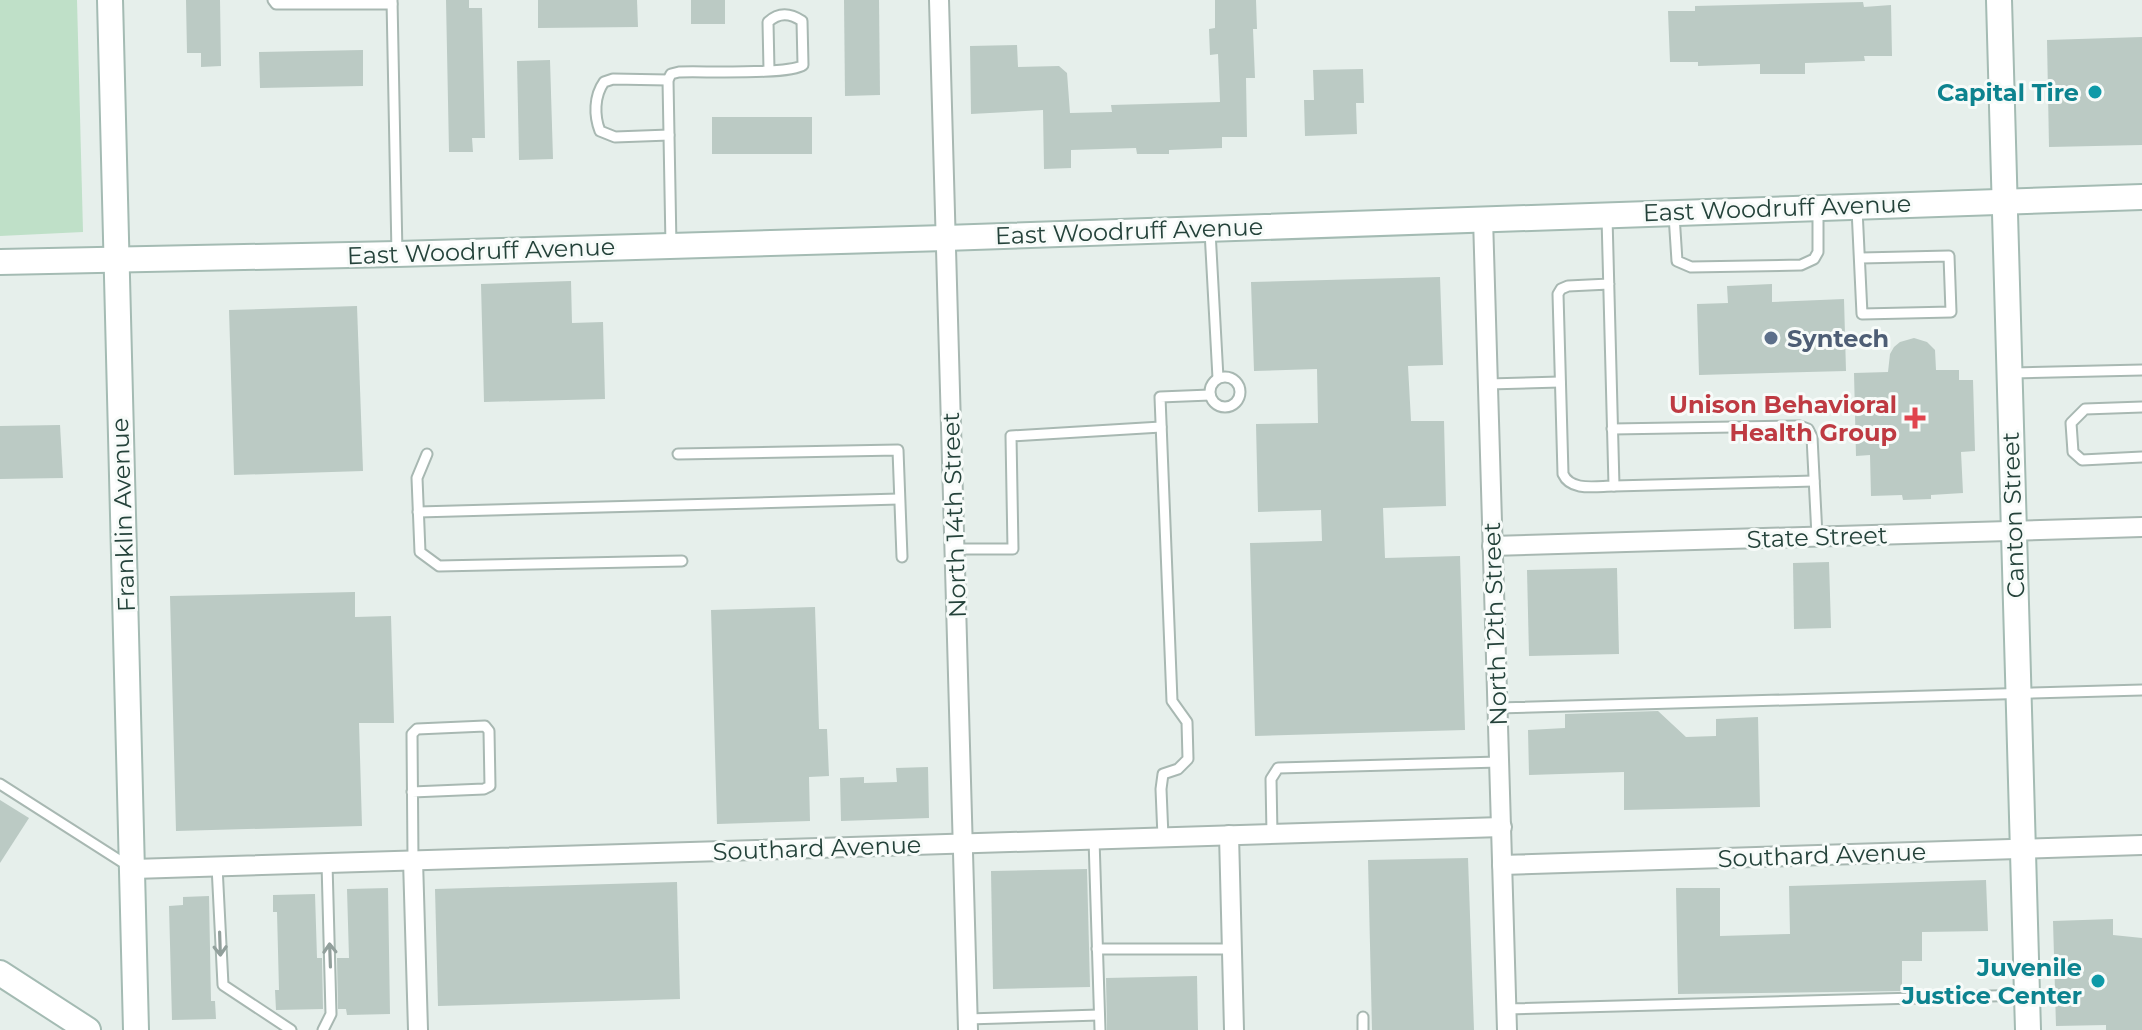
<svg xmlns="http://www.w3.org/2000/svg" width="2142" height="1030" viewBox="0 0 2142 1030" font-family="Montserrat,sans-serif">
	<rect width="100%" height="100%" fill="#e6efeb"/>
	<path fill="#bfe0c8" d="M 0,0 L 77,0 L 83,232 L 0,236 Z"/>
	<g fill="#bbcac4">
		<path d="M 186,0 L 220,0 L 221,66 L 201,67 L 201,53 L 187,53 Z"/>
		<path d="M 446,0 L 469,0 L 469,8 L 482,8 L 485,138 L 472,138 L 473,152 L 449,152 Z"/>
		<path d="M 538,0 L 637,0 L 638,27 L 538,28 Z"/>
		<rect x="691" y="0" width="34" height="24"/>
		<path d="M 844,0 L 879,0 L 880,95 L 845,96 Z"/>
		<path d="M 1215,0 L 1256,0 L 1257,29 L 1253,29 L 1255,78 L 1246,78 L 1247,137 L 1222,137 L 1222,148 L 1169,150 L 1169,154 L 1137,154 L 1136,148 L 1071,150 L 1071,168 L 1044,169 L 1043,110 L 971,114 L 970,46 L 1017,45 L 1018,67 L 1059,66 L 1067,73 L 1070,113 L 1112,112 L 1111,105 L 1220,102 L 1218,54 L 1210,55 L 1209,29 L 1215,28 Z"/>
		<path d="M 1863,2 L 1864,7 L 1891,5 L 1892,56 L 1864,56 L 1865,61 L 1805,63 L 1805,74 L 1760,74 L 1760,64 L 1698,66 L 1698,62 L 1670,62 L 1668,11 L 1695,11 L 1695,6 Z"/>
		<path d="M 2142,37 L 2142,145 L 2049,147 L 2047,40 Z"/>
		<path d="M 363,50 L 363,86 L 260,88 L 259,52 Z"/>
		<path d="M 550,60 L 553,159 L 519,160 L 517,61 Z"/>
		<path d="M 1363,69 L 1364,103 L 1356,103 L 1357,134 L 1305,136 L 1304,100 L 1314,100 L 1313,70 Z"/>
		<rect x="712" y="117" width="100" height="37"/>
		<path d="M 1440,277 L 1443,365 L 1408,366 L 1411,421 L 1444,421 L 1446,506 L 1383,508 L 1385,558 L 1460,556 L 1465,730 L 1255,736 L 1250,543 L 1322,541 L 1321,510 L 1258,512 L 1256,424 L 1318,423 L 1317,369 L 1254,371 L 1251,282 Z"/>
		<path d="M 571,281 L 572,323 L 603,322 L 605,399 L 484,402 L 481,284 Z"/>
		<path d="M 1772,284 L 1772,302 L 1844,299 L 1846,371 L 1699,375 L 1697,304 L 1728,303 L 1727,286 Z"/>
		<path d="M 357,306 L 363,471 L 234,475 L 229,310 Z"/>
		<path d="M 1914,338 L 1927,342 L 1935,350 L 1936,370 L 1959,370 L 1959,380 L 1973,380 L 1975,451 L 1961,452 L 1963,493 L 1931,495 L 1931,499 L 1903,500 L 1902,495 L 1871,496 L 1870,455 L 1856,456 L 1854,373 L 1888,372 L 1890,354 L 1894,347 L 1900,342 Z"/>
		<path d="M 60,425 L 63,478 L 0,479 L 0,426 Z"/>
		<path d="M 1829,562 L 1831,628 L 1794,629 L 1793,563 Z"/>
		<path d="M 1617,568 L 1619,654 L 1529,656 L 1527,570 Z"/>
		<path d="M 355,592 L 355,617 L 391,616 L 394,723 L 359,723 L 362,826 L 176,831 L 170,596 Z"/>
		<path d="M 815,607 L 819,729 L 827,729 L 829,776 L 809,777 L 810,821 L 717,824 L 711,610 Z"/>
		<path d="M 1658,711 L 1686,737 L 1716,736 L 1716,719 L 1758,717 L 1760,807 L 1624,810 L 1624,772 L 1529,775 L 1528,730 L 1565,728 L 1565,714 Z"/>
		<path d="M 928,767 L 929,818 L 841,821 L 840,778 L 864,777 L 864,783 L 897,782 L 896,768 Z"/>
		<path d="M 0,800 L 29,818 L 0,863 Z"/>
		<path d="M 1468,858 L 1474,1030 L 1372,1030 L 1368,860 Z"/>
		<path d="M 1087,869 L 1090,987 L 993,989 L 991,871 Z"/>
		<path d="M 1986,880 L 1988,931 L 1922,932 L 1922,961 L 1902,961 L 1902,991 L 1678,994 L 1676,888 L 1720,888 L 1720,936 L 1790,934 L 1789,886 Z"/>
		<path d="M 677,882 L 680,999 L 438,1006 L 435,889 Z"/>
		<path d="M 388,888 L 390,1014 L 347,1015 L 346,1009 L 338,1009 L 337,958 L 349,958 L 347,889 Z"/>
		<path d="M 315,894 L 317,958 L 322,958 L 323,1009 L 276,1010 L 275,990 L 279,990 L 277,912 L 273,912 L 273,895 Z"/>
		<path d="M 209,896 L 211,1001 L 215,1001 L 216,1019 L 172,1020 L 169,906 L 183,905 L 183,897 Z"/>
		<path d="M 2113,919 L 2113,935 L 2142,938 L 2142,1030 L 2106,1030 L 2106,1025 L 2056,1026 L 2053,921 Z"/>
		<path d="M 1197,976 L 1198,1030 L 1107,1030 L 1106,978 Z"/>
	</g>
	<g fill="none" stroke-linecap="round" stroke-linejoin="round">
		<g stroke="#a8b8b2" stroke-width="13">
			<g id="lane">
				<path d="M 273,0 L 276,4 L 392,4"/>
				<path d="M 392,0 L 397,254"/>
				<path d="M 668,80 L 613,79 L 604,82 C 594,96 594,116 600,131 L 615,137 L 669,135"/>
				<path d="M 1857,209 L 1862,314 L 1951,312 L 1949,256 L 1861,258"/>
				<path d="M 1674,215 L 1677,261 L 1691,267 L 1801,265 L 1814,259 L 1818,252 L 1818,208"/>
				<path d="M 1607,217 C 1610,307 1611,396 1614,486 C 1597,486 1571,492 1563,474 L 1558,294 L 1561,289 L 1568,286 L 1609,284"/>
				<path d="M 1210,231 L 1218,378"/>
				<path d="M 671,246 L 668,80 L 671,74 L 679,72 C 702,71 790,75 803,65 L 802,21 C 790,13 779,12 768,22 L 769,70"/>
				<path d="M 2012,373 L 2142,370"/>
				<circle cx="1225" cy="392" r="15"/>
				<path d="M 1488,384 L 1560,382"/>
				<path d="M 2142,407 L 2085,409 L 2071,423 L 2073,452 L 2082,460 L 2142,457"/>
				<path d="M 1612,429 L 1800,426 L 1808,429 L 1812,437 L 1817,536"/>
				<path d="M 427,454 L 417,478 L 420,552 L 439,566 L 682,561"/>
				<path d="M 678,454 L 898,450 L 902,557"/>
				<path d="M 1614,486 L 1814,481"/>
				<path d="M 418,512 L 899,499"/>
				<path d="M 955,549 L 1013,549 L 1011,436 L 1161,427"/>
				<path d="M 1497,708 L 2142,690"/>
				<path d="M 0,784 L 130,867"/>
				<path d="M 412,792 L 484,789 L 490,786 L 489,731 L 485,726 L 417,729 L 412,734 L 413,860"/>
				<path d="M 1272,834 L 1271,779 L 1278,768 L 1499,762"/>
				<path d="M 1163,837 L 1161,789 L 1163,774 L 1178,769 L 1188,759 L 1187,722 L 1172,701 L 1160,397 L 1210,395"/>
				<path d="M 1094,839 L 1100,1030"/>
				<path d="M 217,866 L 223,985 L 291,1030"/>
				<path d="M 1097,949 L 1232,949"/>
				<path d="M 1507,1009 L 2027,995"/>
				<path d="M 1363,1017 L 1363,1030"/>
				<path d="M 967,1019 L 1099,1015"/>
				<path d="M 323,1030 L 331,1014 L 327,863"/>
			</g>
		</g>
		<g stroke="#a8b8b2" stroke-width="22">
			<g id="street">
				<path d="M 939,0 L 968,1030"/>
				<path d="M 1483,218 L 1507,1030"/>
				<path d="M 1492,546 L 2142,527"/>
				<path d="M 1229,835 L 1234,1030"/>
				<path d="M 413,860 L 418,1030"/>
				<path d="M 1502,865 L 2142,845"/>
				<path d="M 133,869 L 1502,827"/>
			</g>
		</g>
		<g stroke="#a4bbb3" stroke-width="28">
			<g id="secondary">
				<path d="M 110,0 L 136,1030"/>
				<path d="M 1999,0 L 2028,1030"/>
				<path d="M 0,262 L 397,254 L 945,238 L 2142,197"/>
				<path d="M 0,973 L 88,1030"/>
			</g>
		</g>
		<use href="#lane" stroke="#fff" stroke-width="9"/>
		<use href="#street" stroke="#fff" stroke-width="18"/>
		<use href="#secondary" stroke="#fff" stroke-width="24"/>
	</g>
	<defs><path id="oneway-shaft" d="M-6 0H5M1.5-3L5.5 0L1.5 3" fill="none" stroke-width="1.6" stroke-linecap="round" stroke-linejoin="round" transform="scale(2)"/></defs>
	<g stroke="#92a09c">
		<use href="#oneway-shaft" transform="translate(220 944) rotate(88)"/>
		<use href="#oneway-shaft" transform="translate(330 955) rotate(-92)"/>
	</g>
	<g fill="#0f9aa8" stroke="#f7fbf9" stroke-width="3">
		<circle cx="2095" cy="92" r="8"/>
		<circle cx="2098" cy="981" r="8"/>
	</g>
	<circle fill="#5c6f8a" stroke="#f7fbf9" stroke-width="3" cx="1771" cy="338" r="8"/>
	<path fill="#e0444e" stroke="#f7fbf9" stroke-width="3" d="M1911 406h8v8h8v8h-8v8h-8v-8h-8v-8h8z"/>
	<g text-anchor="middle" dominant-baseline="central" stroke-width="6" stroke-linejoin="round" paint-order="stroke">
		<g font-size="24" font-weight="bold" fill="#0d838f" stroke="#f7fbf9" text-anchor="end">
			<text x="2079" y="92">Capital Tire</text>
			<text x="2082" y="967">Juvenile<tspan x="2082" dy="28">Justice Center</tspan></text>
		</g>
		<g font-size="24" fill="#24423a" stroke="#f7fbf9">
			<text transform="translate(1777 208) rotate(-2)">East Woodruff Avenue</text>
			<text transform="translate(1129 231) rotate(-2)">East Woodruff Avenue</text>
			<text transform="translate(481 251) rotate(-2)">East Woodruff Avenue</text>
			<text transform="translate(123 515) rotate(-92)">Franklin Avenue</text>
			<text transform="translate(954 515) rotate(-92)">North 14th Street</text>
			<text transform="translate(2013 515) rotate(-92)">Canton Street</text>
			<text transform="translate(1817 537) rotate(-2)">State Street</text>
			<text transform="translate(1495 624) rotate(-92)">North 12th Street</text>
			<text transform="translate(817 848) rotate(-2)">Southard Avenue</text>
			<text transform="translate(1822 855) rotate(-2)">Southard Avenue</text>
		</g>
		<g font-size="24" font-weight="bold" fill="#4e5e75" stroke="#f7fbf9" text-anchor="start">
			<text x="1787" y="338">Syntech</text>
		</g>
		<g font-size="24" font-weight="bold" fill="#be3a42" stroke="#f7fbf9" text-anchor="end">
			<text x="1897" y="404">Unison Behavioral<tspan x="1897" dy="28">Health Group</tspan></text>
		</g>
	</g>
</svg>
